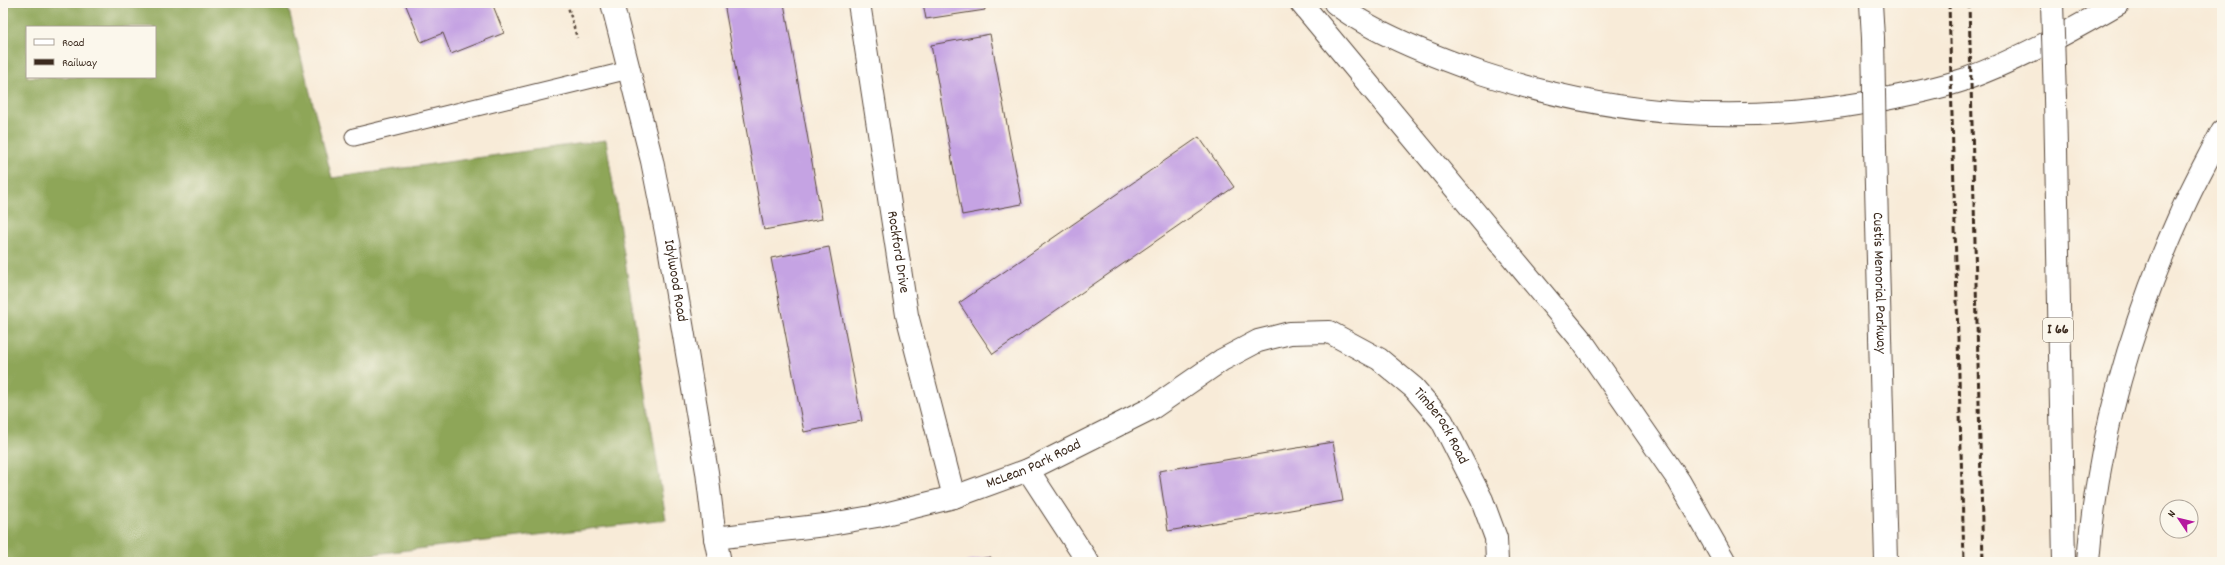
<svg xmlns="http://www.w3.org/2000/svg" width="2225" height="565" viewBox="0 0 2225 565" font-family="Dekko,sans-serif">
	<rect width="100%" height="100%" fill="#fbf7ec"/>
	<filter id="ink" filterUnits="userSpaceOnUse"><feTurbulence type="fractalNoise" baseFrequency=".025" numOctaves="2"/><feDisplacementMap in="SourceGraphic" scale="8" xChannelSelector="R" yChannelSelector="G"/><feConvolveMatrix kernelMatrix="1 2 1 2 8 2 1 2 1" color-interpolation-filters="sRGB"/></filter>
	<filter id="wash" filterUnits="userSpaceOnUse"><feTurbulence type="fractalNoise" baseFrequency=".012" numOctaves="4" result="noise"/><feDisplacementMap in="SourceGraphic" scale="16" xChannelSelector="R" yChannelSelector="G"/><feGaussianBlur stdDeviation="0.9" result="paint"/><feColorMatrix in="noise" values="0 0 0 0 0 0 0 0 0 0 0 0 0 0 0 0 0 1.4 0 .05"/><feComposite in="paint" operator="in"/></filter>
	<g filter="url(#wash)">
		<rect width="100%" height="100%" fill="#f8ebd8"/>
		<path fill="#8ea658" stroke="#64683b" fill-rule="evenodd" d="M 3,3 L 287,3 L 332,178 L 606,140 L 666,520 L 305,562 L 3,562 ZM 27,27 L 155,27 L 155,77 L 27,77 Z"/>
		<g id="blocks">
			<g fill="#c5a3e3">
				<path d="M 405,3 L 492,3 L 504,33 L 451,54 L 443,33 L 421,42 Z"/>
				<path d="M 724,3 L 784,3 L 822,219 L 764,230 Z"/>
				<path d="M 923,3 L 984,3 L 985,10 L 926,19 Z"/>
				<path d="M 990,34 L 1022,204 L 962,215 L 931,45 Z"/>
				<path d="M 1199,137 L 1234,187 L 993,354 L 959,303 Z"/>
				<path d="M 829,247 L 862,421 L 804,432 L 771,258 Z"/>
				<path d="M 1333,442 L 1343,501 L 1168,531 L 1159,471 Z"/>
				<path d="M 991,557 L 992,562 L 966,562 L 966,561 Z"/>
			</g>
		</g>
	</g>
	<g filter="url(#ink)">
		<use href="#blocks" fill-opacity="0" stroke="#57473a" stroke-width="1"/>
		<g fill="none" stroke-linecap="round" stroke-linejoin="round">
			<g stroke="#57473a" stroke-width="19">
				<path id="service" d="M 354,137 L 629,70"/>
			</g>
			<g stroke="#57473a" stroke-width="24">
				<g id="minor">
					<path id="s1" d="M 859,3 L 907,315 L 954,497"/>
					<path d="M 1028,470 L 1088,562"/>
					<path id="s2" d="M 715,538 L 825,525 L 877,516 L 954,497 L 1028,470 L 1154,407 L 1222,360 L 1258,341 L 1290,333 L 1329,332 L 1379,359 L 1414,388 L 1442,421 L 1482,500 L 1496,538 L 1497,562"/>
				</g>
			</g>
			<g stroke="#57473a" stroke-width="24">
				<g id="secondary">
					<path id="s3" d="M 612,3 L 652,161 L 669,247 L 707,472 L 715,538 L 720,562"/>
				</g>
			</g>
			<g stroke="#57473a" stroke-width="24">
				<g id="motorway">
					<path d="M 1301,3 L 1582,341 L 1679,481 L 1725,562"/>
					<path d="M 1335,3 C 1370,32 1441,59 1484,74 C 1612,116 1737,125 1870,102 C 1901,96 1933,90 1963,80 C 2018,60 2069,32 2119,3"/>
					<path d="M 1871,3 L 1873,38"/>
					<path d="M 2055,98 L 2064,562"/>
					<path id="s4" d="M 1875,148 L 1886,562"/>
					<path d="M 2088,562 C 2097,442 2131,324 2180,215 C 2192,186 2208,159 2222,131"/>
				</g>
			</g>
			<path stroke="#57473a" stroke-width="2.5" stroke-dasharray="3 3" stroke-linecap="butt" d="M 567,3 L 577,38"/>
			<use href="#service" stroke="#fff" stroke-width="17"/>
			<use href="#minor" stroke="#fff" stroke-width="22"/>
			<use href="#secondary" stroke="#fff" stroke-width="22"/>
			<use href="#motorway" stroke="#fff" stroke-width="22"/>
			<g stroke="#3b2a1e" stroke-width="3" stroke-dasharray="6 3" stroke-linecap="butt">
				<path d="M 1949,3 L 1964,562"/>
				<path d="M 1969,3 L 1983,562"/>
			</g>
			<g stroke="#57473a" stroke-width="24" stroke-linecap="butt">
				<g id="motorway-bridge">
					<path d="M 2052,3 L 2055,98"/>
					<path d="M 1873,38 L 1875,148"/>
				</g>
			</g>
			<use href="#motorway-bridge" stroke="#fff" stroke-width="22"/>
		</g>
	</g>
	<g text-anchor="middle" dominant-baseline="central" stroke-width="3" stroke-linejoin="round" paint-order="stroke">
		<rect fill="#fbf7ec" stroke="#75685c" stroke-width="1" x="2043" y="318" width="30" height="24" rx="3"/>
		<g font-size="14" font-weight="bold" fill="#3b2a1e">
			<text x="2058" y="330">I 66</text>
		</g>
		<g font-size="15" fill="#3b2a1e" stroke="#fbf7ec">
			<text stroke="none"><textPath href="#s1" startOffset="252">Rockford Drive</textPath></text>
			<text stroke="none"><textPath href="#s3" startOffset="285">Idylwood Road</textPath></text>
			<text stroke="none"><textPath href="#s4" startOffset="135">Custis Memorial Parkway</textPath></text>
			<text stroke="none"><textPath href="#s2" startOffset="807">Timberock Road</textPath></text>
			<text stroke="none"><textPath href="#s2" startOffset="329">McLean Park Road</textPath></text>
		</g>
	</g>
	<rect width="2225" height="565" fill="none" stroke="#fbf7ec" stroke-width="16"/>
	<rect x="26" y="26" width="130" height="52" fill="#fbf7ec" stroke="#aea59a"/>
	<rect x="34" y="39" width="20" height="6" fill="#ffffff" stroke="#aea59a"/>
	<text x="62" y="46" font-size="12" fill="#3b2a1e">Road</text>
	<rect x="34" y="59" width="20" height="6" fill="#3b2a1e" stroke="#aea59a"/>
	<text x="62" y="66" font-size="12" fill="#3b2a1e">Railway</text>
	<g transform="translate(2179 519) rotate(305)"><circle r="19" fill="#fbf7ec" stroke="#aea59a"/>
	<path d="M0-3L7 15L0 10L-7 15Z" fill="#b5179e"/>
	<text y="-6" font-size="11" font-weight="bold" text-anchor="middle" fill="#3b2a1e">N</text>
	</g>
</svg>
